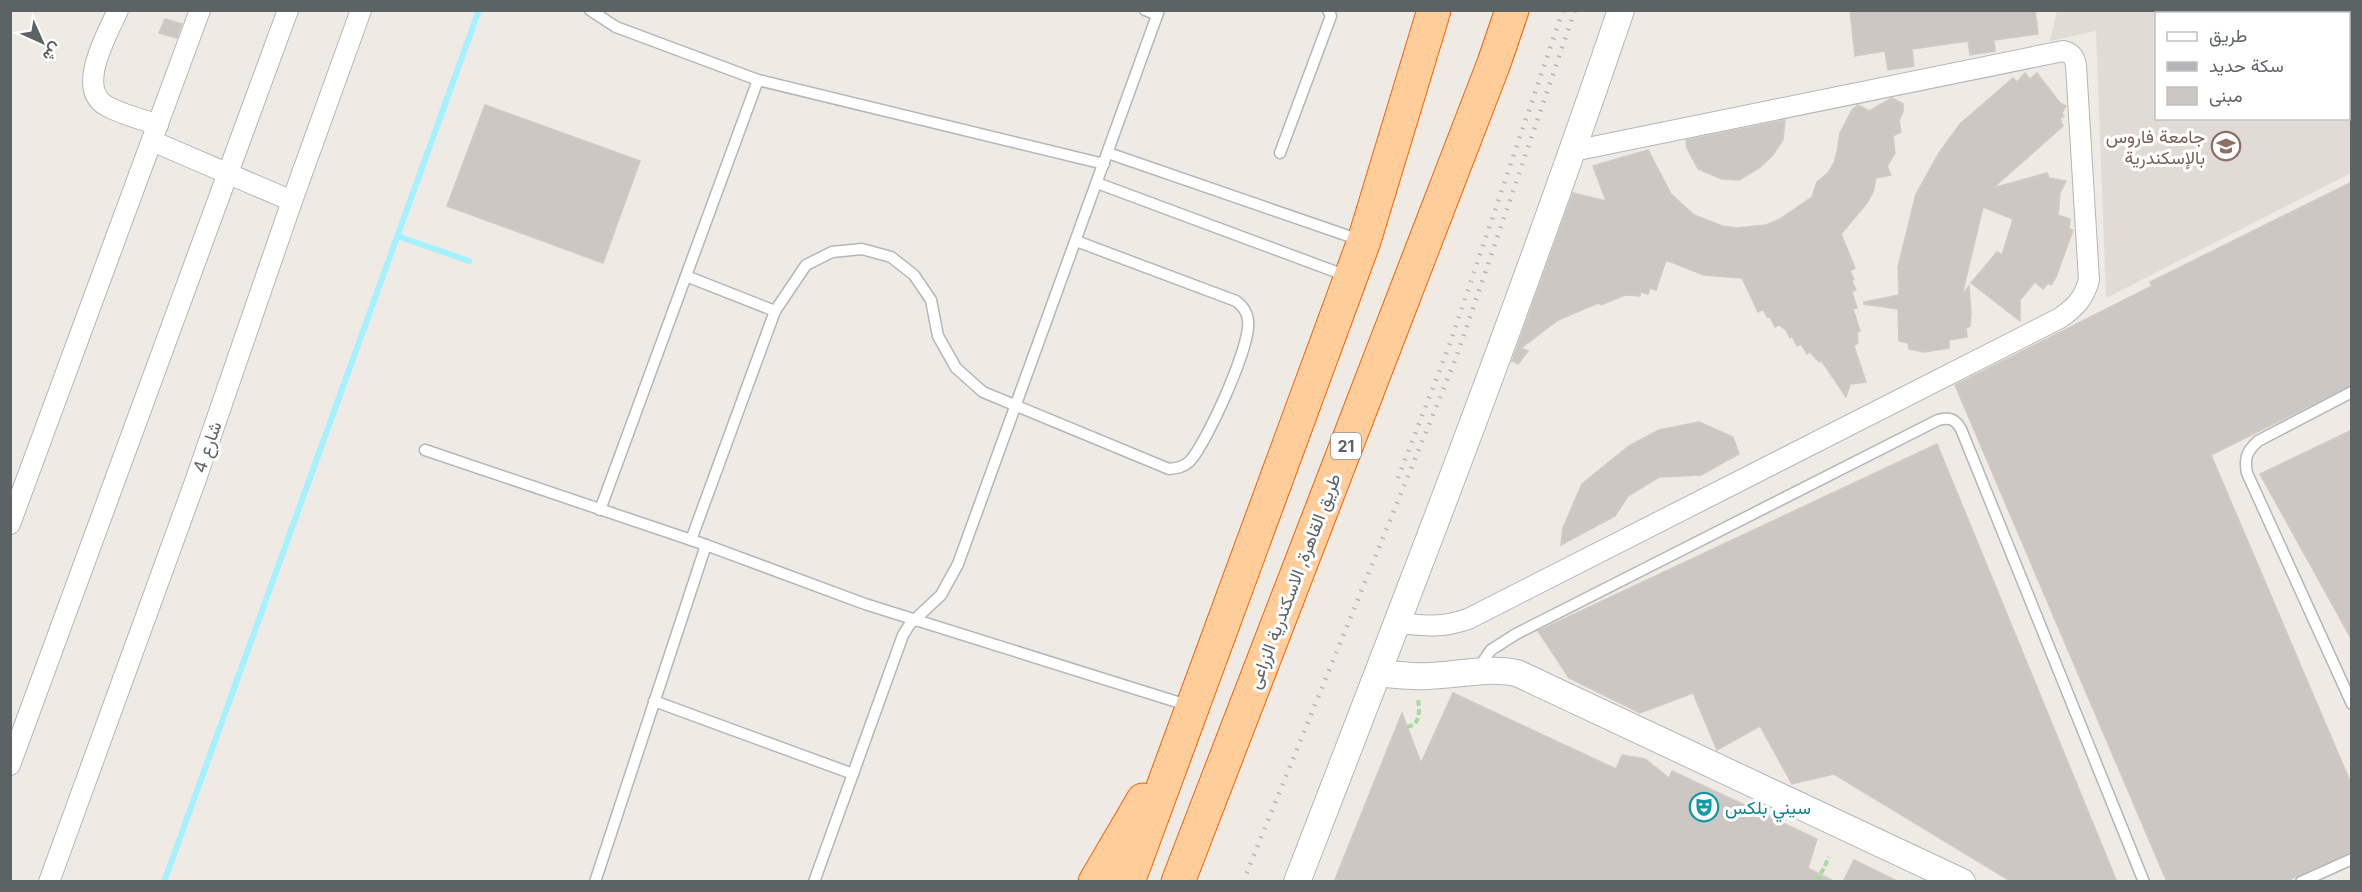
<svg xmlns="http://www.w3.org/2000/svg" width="2362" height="892" viewBox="0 0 2362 892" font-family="Inter,Vazirmatn,sans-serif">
	<rect width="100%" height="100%" fill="#efeae4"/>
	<path fill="#e1dbd5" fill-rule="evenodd" d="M 2057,11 L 2351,11 L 2351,173 L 2106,298 L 2096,31 L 2050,41 ZM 2156,14 L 2348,14 L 2348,118 L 2156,118 Z"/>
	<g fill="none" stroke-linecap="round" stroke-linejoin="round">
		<g stroke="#a4f1ff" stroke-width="6">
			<path d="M 397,236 L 469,261"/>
			<path d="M 164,882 L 479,10"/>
		</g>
	</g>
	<g fill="#ccc7c3" stroke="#d4c9c2" stroke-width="1.5">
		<path d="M 1850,10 L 2035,10 L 2038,34 L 1994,40 L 1995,51 L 1970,55 L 1968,41 L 1912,49 L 1914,66 L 1888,70 L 1885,51 L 1855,56 Z"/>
		<path d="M 165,19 L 182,24 L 177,38 L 159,33 Z"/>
		<path d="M 2025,73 L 2030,79 L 2037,73 L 2060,103 L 2066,106 L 2062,113 L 2064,116 L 2060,119 L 2063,126 L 1993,188 L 2047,173 L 2049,178 L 2066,181 L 2060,193 L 2058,215 L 2070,219 L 2069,229 L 2073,230 L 2056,277 L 2051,285 L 2048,283 L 2043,289 L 2035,282 L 2020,300 L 2020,321 L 1971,283 L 1997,252 L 2002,255 L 2013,219 L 1983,207 L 1962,295 L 1969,286 L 1971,314 L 1970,326 L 1966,328 L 1967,337 L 1949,340 L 1949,348 L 1924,352 L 1909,349 L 1908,343 L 1899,341 L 1898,309 L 1864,304 L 1864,302 L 1899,295 L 1898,267 L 1916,194 L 1939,153 L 1960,124 L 2013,78 L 2017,82 Z"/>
		<path d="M 1892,98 L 1903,104 L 1903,111 L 1899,121 L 1901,132 L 1893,136 L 1895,153 L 1887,166 L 1891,175 L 1876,178 L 1873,192 L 1867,203 L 1841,234 L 1855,268 L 1850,271 L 1854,279 L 1852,281 L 1856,290 L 1852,292 L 1857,308 L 1853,309 L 1860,331 L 1857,332 L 1858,343 L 1854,346 L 1866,382 L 1850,384 L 1846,397 L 1821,360 L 1819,362 L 1810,352 L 1807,354 L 1801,344 L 1797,346 L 1792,336 L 1790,338 L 1786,330 L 1779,325 L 1775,327 L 1770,317 L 1767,317 L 1763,309 L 1758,312 L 1742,278 L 1704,275 L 1666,260 L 1656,290 L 1650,288 L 1648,294 L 1640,292 L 1640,296 L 1625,295 L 1601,305 L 1598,303 L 1558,320 L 1521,348 L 1528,351 L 1518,364 L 1512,361 L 1573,193 L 1606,201 L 1593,166 L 1648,150 L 1671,194 L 1694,215 L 1722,226 L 1737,228 L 1766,225 L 1780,219 L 1812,197 L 1817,182 L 1828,173 L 1834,163 L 1837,152 L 1840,133 L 1852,110 L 1858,105 L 1869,111 Z"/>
		<path d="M 485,105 L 640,161 L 603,263 L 447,206 Z"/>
		<path d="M 1785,120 L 1783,140 L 1772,156 L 1759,168 L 1739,180 L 1722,179 L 1698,169 L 1687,148 L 1686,140 Z"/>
		<path d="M 2352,182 L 2352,385 L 2211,455 L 2352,786 L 2352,852 L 2285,882 L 2167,882 L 1955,385 L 2152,286 L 2150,282 Z"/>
		<path d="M 1699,422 L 1733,437 L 1739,454 L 1701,475 L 1659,477 L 1628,496 L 1615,516 L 1561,545 L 1563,528 L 1582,484 L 1629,446 L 1659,430 Z"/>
		<path d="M 2352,430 L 2352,640 L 2260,474 Z"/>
		<path d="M 1937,444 L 2117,882 L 2012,882 L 1834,774 L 1792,784 L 1760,726 L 1717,750 L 1693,693 L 1640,713 L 1569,678 L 1538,631 Z"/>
		<path d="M 1453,693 L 1616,769 L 1622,755 L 1645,759 L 1669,778 L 1672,771 L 1817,839 L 1808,868 L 1835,882 L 1334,882 L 1402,713 L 1421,763 Z"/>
		<path d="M 1854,860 L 1899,882 L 1843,882 Z"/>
	</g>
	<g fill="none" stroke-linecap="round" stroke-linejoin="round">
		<g stroke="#b2b7ba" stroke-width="13">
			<g id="service">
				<path d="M 590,10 L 616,27 L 758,80 L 1104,164"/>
				<path d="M 1145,10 L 1157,15"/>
				<path d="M 1108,153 L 1360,240"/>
				<path d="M 1280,153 L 1331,16 L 1328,10"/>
				<path d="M 1097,183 L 1347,276"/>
				<path d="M 686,276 L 775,311"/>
				<path d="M 2352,392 L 2258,441 C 2247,451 2244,458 2247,473 L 2352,704"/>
				<path d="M 425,450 L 706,545 L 865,604 L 1190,706"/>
				<path d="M 600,510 L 758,80"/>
				<path d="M 691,540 L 775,311 L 806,265 L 832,252 L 862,249 L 891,257 L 914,275 L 931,300 L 938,336 L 956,368 L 983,392 L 1169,469 C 1177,468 1184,467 1190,461 C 1207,442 1252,344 1248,320 C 1247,312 1243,306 1236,301 L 1076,241"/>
				<path d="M 1477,670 L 1491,650 L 1516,634 L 1938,420 C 1950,417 1955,419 1961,429 L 2144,882"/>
				<path d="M 654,701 L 853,774"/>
				<path d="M 595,882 L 706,545"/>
				<path d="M 814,882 L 903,635 L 910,624 L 941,595 L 958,564 L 1159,10"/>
				<path d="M 2301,882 L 2352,859"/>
			</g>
		</g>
		<g stroke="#b2b7ba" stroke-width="22">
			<g id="minor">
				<path d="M 118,10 C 108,33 76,87 105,105 C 120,114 141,119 158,125"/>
				<path d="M 152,141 L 292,201"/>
				<path d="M 10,524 L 200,10"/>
				<path d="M 1398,623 C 1425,626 1442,628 1468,619 L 2060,318 C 2076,307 2084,298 2089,280 L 2076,65 C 2074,56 2071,53 2063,51 L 1573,151"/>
				<path d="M 10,765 L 288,10"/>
				<path d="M 49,882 L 196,479 L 292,201 L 361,10"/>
			</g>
		</g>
		<g stroke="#b2b7ba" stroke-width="28">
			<g id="tertiary">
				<path d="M 1378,673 C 1395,675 1412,677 1429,676 C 1459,675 1487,667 1517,673 L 1962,882"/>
				<path d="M 1297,882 C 1409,593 1521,304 1621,10"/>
			</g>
		</g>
		<g stroke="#f36300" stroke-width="35">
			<g id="trunk">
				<path d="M 1095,882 L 1143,800"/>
				<path d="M 1128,882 L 1364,241 L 1434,10"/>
				<path d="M 1178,882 L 1494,63 L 1512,10"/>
			</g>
		</g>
		<g stroke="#a3dba2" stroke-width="4" stroke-dasharray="6 3" stroke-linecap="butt">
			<path d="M 1407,727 C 1422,724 1419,710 1418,698"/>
			<path d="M 1817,882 L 1829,857"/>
		</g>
		<use href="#service" stroke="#fff" stroke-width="10"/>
		<use href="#minor" stroke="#fff" stroke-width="20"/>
		<use href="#tertiary" stroke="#fff" stroke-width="26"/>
		<use href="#trunk" stroke="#ffcd9a" stroke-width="33"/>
		<g stroke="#b3b4b5" stroke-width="4.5" stroke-dasharray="1.5 8" stroke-linecap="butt">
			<path d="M 1398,478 L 1449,346 L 1563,10"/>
			<path d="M 1243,882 L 1456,358 L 1575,10"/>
		</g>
	</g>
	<defs>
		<g id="university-ring" transform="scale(1.5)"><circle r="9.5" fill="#fff" stroke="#8d6e63" stroke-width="1.5"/><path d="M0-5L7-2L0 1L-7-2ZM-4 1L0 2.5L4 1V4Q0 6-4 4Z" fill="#8d6e63"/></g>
		<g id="theatre-ring" transform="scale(1.5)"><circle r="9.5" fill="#fff" stroke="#0f9aa8" stroke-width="1.5"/><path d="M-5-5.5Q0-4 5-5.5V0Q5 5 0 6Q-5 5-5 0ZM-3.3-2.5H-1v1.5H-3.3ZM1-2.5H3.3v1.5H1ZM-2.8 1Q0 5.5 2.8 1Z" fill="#0f9aa8"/></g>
	</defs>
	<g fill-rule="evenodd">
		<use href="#university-ring" x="2226" y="146"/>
		<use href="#theatre-ring" x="1704" y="807"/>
	</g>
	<g text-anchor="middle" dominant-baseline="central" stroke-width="6" stroke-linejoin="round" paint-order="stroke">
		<rect fill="#fff" stroke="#8d9293" stroke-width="1.5" x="1331" y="433" width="30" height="26" rx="4.5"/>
		<g font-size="16" font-weight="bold" fill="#5c6365">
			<text x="1346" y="446">21</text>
		</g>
		<g font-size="18" fill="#785e54" stroke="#fff" text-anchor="end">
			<text x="2205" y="136">جامعة فاروس<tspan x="2205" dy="21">بالإسكندرية</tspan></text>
		</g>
		<g font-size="18" fill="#5c6365" stroke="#fff">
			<text transform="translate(207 447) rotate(-71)">شارع 4</text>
			<text transform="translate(1294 581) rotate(-69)">طريق القاهرة, الاسكندرية الزراعى</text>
		</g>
		<g font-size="18" fill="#0d838f" stroke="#fff" text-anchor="start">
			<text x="1725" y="807">سيني بلكس</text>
		</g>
	</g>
	<rect width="2362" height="892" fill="none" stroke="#5c6365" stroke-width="24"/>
	<rect x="2155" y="12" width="195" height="108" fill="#ffffff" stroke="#bec1c1" stroke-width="1.5"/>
	<rect x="2167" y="32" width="30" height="9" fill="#ffffff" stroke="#bec1c1" stroke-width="1.5"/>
	<text x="2209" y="42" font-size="18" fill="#5c6365">طريق</text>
	<rect x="2167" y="62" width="30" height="9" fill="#b3b4b5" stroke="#bec1c1" stroke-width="1.5"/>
	<text x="2209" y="72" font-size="18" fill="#5c6365">سكة حديد</text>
	<rect x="2167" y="87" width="30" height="18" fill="#ccc7c3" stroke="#bec1c1" stroke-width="1.5"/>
	<text x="2209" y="102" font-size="18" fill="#5c6365">مبنى</text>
	<g transform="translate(42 42) rotate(135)" stroke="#ffffff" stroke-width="4.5" paint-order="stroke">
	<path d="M0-4.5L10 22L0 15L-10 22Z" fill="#5c6365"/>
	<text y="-9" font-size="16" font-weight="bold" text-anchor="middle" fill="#5c6365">ش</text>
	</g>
</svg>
